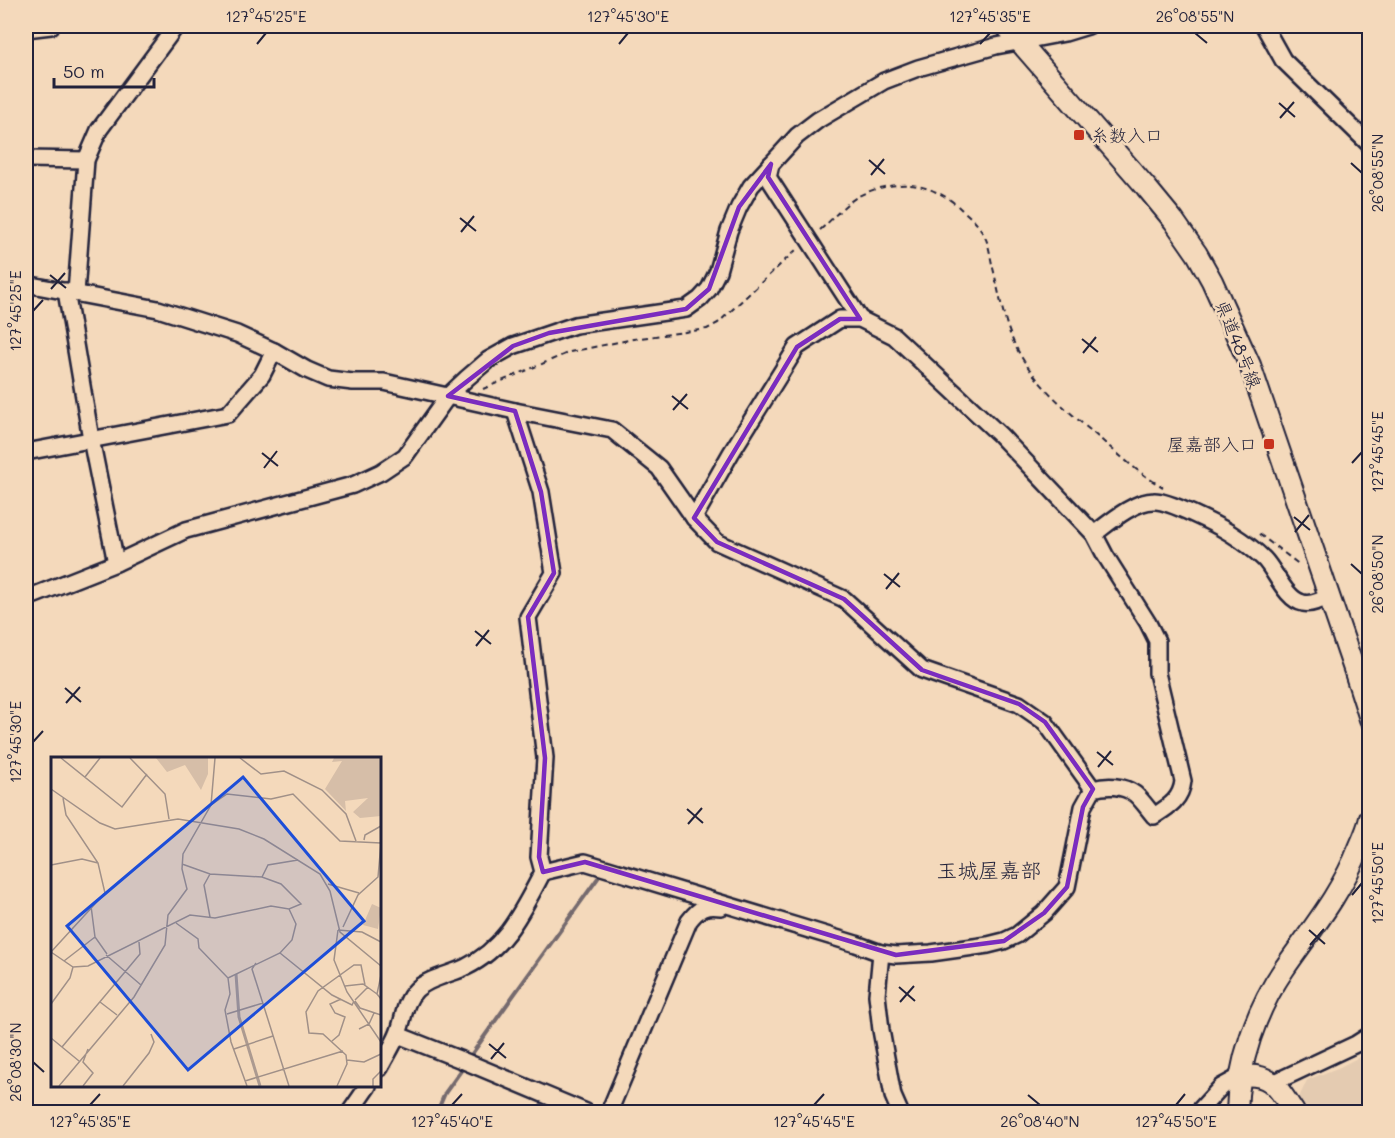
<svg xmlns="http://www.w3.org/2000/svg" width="1395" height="1138" viewBox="0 0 1395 1138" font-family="Mali,'Klee One',sans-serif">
	<rect width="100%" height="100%" fill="#f4d9bb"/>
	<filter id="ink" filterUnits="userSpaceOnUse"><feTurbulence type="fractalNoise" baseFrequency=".0167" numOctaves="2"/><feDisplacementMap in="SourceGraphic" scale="12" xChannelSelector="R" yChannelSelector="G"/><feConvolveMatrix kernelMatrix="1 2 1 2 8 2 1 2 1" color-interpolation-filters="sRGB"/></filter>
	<g filter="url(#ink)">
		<path fill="#e4cbb1" d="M 1369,1052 L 1369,1112 L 1306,1112 L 1298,1100 L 1307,1080 L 1340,1067 Z"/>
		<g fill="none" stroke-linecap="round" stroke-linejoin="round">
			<g stroke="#756a6e" stroke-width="4">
				<path d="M 469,1058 L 513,996 L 598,878"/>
				<path d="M 437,1112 L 445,1093 L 465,1065"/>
			</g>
			<g stroke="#22223b" stroke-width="20">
				<g id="minor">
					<path d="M 1264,26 L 1283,60 L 1370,145"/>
					<path d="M 26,29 L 51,26"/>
					<path d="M 26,159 L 86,160"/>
					<path d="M 771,164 L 768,177 L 860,319"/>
					<path d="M 26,284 L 158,309 L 237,334 L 274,351 L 307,370 L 328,379 L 353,382 L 384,382 L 515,411 L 612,430 L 659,468 L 694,518 L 717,542 L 844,599 L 922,670 L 1019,704 L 1045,722 L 1093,789"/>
					<path d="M 66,291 L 91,439 L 116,563"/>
					<path d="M 76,293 L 86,160 L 99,130 L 176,26"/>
					<path d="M 26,452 L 228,414 L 262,375 L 274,351"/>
					<path d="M 1094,534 C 1110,522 1134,501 1154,501 C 1168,500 1217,525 1230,533 C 1241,540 1255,550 1264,559 C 1275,570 1286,600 1303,603 C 1312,605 1322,600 1329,596"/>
					<path d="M 26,597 L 35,595 L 116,563 L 186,530 L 353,485 L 381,472 L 405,456 L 448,396 L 467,378 L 488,360 L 513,346 L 575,325 L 686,309 L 700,299 L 709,289 L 718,271 L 729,231 L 739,207 L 751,186 L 797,136 L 818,120 L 884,81 L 918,68 L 996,46 L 1065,33 L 1088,26"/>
					<path d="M 543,872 L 585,862 L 856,944 L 881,953 L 896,955 L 931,953 L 988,945 L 1004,941 L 1017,935 L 1044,913 L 1067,887 L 1083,807 L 1093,789 C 1106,785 1123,785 1135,794 C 1142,800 1148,809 1154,816 C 1168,807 1181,800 1183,781 L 1157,673 L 1157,641 L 1148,623 L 1105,555 L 1094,534 L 1000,435 L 894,336 L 860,319 L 840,319 L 797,347 L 731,453 L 694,518"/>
					<path d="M 881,953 L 877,995 L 881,1030 L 893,1096 L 900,1112"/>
					<path d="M 398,1035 L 464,1061 L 586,1112"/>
					<path d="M 380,1068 C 385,1058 392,1047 397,1036 C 404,1021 403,1003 416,990 C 428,978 452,974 466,967 C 506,948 523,909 543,872 L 539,857 L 545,758 L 528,617 L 554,573 L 541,492 L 515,411"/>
					<path d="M 1273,1083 L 1356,1044 L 1370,1035"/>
					<path d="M 350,1112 L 368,1086"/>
					<path d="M 609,1112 L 689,921 C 699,908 705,905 721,907"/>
					<path d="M 1198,1112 L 1221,1087 L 1241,1076"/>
				</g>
			</g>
			<g stroke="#22223b" stroke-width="24">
				<g id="major">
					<path d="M 1006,26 L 1146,187 L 1174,221 L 1197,254 L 1212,281 L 1250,365 L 1354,669 L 1370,719"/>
					<path d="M 1241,1076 C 1272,1072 1279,1090 1294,1112"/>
					<path d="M 1237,1112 C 1238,1063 1256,1010 1284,969 C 1311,930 1341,894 1359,848 C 1363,839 1368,828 1370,818"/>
				</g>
			</g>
			<g stroke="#22223b" stroke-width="2" stroke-dasharray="6 4.5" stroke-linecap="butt">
				<path d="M 820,230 C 833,219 842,206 857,197 C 880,184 912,180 936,192 C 946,196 955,203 962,210 C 972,218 980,226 985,237 C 989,245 990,255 992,264 C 999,291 1003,322 1016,347 C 1036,387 1072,414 1105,443 C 1124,459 1141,475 1163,487"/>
				<path d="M 483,389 L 570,352 L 633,339 L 707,329 L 718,323 L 797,249"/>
				<path d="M 1259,534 L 1300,565"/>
			</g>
			<use href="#minor" stroke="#f4d9bb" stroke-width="15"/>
			<use href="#major" stroke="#f4d9bb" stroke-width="20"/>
		</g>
	</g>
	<path fill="none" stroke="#7b2cbf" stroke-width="4.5" stroke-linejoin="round" d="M 771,164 L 768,177 L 860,319 L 840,319 L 797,347 L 694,518 L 717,542 L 844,599 L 922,670 L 1019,704 L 1045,722 L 1093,789 L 1083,807 L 1067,887 L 1044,913 L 1004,941 L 896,955 L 585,862 L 543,872 L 539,857 L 545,758 L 528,617 L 554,573 L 541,492 L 515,411 L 448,396 L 513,346 L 549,333 L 686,309 L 709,289 L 739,207 Z"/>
	<path fill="none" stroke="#22223b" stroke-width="2" d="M 1195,33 L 1207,43M 257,44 L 266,33M 619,44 L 628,33M 980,44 L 990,33M 1279,103 L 1295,117M 1280,118 L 1294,102M 869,160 L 885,174M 1351,163 L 1362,173M 871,175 L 884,159M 460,218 L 476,231M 461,232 L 474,216M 50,275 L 66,288M 51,289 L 65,273M 33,311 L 43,300M 1082,339 L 1098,352M 1083,353 L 1096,337M 672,396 L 688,409M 673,410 L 687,394M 262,453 L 278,466M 1352,463 L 1362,452M 264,468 L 277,451M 1294,517 L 1310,530M 1295,532 L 1309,515M 1351,564 L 1362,574M 884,574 L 900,587M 886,589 L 899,573M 475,631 L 491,644M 476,646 L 489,630M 65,688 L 81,702M 66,703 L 80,687M 33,742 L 43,731M 1097,752 L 1113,765M 1098,767 L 1111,751M 687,809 L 703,823M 688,824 L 702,808M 1352,895 L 1362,883M 1309,930 L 1325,944M 1310,945 L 1324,929M 899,987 L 915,1001M 900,1002 L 914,986M 489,1044 L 506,1058M 491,1059 L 504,1043M 33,1062 L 44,1072M 1028,1095 L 1040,1105M 90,1105 L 100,1094M 452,1105 L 462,1094M 814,1105 L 824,1094M 1176,1105 L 1185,1094"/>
	<g fill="#c8321e" stroke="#f4d9bb" stroke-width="2">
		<rect x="1073" y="129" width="12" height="12" rx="3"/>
		<rect x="1263" y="438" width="12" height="12" rx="3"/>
	</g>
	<g text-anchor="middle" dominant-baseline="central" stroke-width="5" stroke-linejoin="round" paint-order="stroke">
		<g font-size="18" fill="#22223b" stroke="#f4d9bb" text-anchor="start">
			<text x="1091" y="135">糸数入口</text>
			<text x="1257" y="444" text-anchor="end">屋嘉部入口</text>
		</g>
		<g font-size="18" fill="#22223b" stroke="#f4d9bb">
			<text transform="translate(1239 344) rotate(68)">県道48号線</text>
		</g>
		<g font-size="21" fill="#22223b" stroke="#f4d9bb">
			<text x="989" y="869">玉城屋嘉部</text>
		</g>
	</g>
	<g transform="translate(51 757)">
		<rect width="330" height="330" fill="#f4d9bb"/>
		<path d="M 105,1 L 157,1 L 157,17 L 150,33 L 134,8 L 116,15 ZM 283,1 L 330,1 L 330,59 L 309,61 L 302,55 L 317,41 L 294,44 L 295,54 L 274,32 L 291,4 L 281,5 ZM 321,147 L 330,151 L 327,172 L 312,168 Z" fill="#d6bea8"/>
		<path fill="none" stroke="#ac9a90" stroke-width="3" d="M 185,217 L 188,260 L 209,329"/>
		<path fill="none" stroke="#a09088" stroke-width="1.5" d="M 10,1 L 71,50 L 96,17M 79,1 L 114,37 L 118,62M 189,1 L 210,17 L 233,14 L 271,33 L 295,57 L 305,84M 34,20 L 49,1M 0,32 L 49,66 L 64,72 L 127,62 L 188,72 L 213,82 L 269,117 L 279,134 L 289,175 L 330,209M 160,48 L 176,37 L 220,42 L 242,37 L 289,84 L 330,86M 313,83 L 314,78 L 330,69M 0,108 L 31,102 L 47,106M 159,117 L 153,128 L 159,160M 211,120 L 217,108 L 247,103M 277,127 L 308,136M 40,149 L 44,180 L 56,197M 125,166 L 147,182 L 148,191 L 177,221 L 179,237 L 174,253 L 180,285 L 196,329M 292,170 L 307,138 L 327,120 L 330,86M 287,173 L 283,203 L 296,235 L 330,285M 287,173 L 311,175 L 330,185M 0,195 L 22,210 L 37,209 L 139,158 L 164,161 L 220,149 L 238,152 L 250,147 L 230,127 L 211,120 L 159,117 L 131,107M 0,195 L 54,136 L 47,106 L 15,58 L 12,41M 229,196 L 281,238 L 301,248 L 303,244M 55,198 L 90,228M 13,204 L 44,180M 205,206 L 201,212 L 238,329M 330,218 L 326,237 L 330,242M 177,221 L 229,196 L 241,183 L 245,167 L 238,152M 294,229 L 312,227 L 326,237M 304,243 L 317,230M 304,244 L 309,251 L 330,258M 49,245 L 66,258M 0,247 L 19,221 L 22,210M 176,257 L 212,246M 308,272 L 318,267 L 323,256M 0,281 L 28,304M 281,284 L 288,278 L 294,260 L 284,256 L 279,247 L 290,242M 11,290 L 89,197 L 88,185M 183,292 L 222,279M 296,303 L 313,305 L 330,297M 194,324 L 292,294M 8,329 L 83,240 L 114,188 L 117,158 L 136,132 L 131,112 L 132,97 L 160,48 L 164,1M 32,329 L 42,316 L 32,305 L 37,292M 72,329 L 98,296 L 103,285 L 100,277M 286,329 L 296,307 L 295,298 L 272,277 L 258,276 L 255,255 L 267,234 L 303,208 L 310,208 L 314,228M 322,329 L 322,322 L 330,314"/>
		<path fill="#1d4ed8" fill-opacity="0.15" stroke="#1d4ed8" stroke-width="3" d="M 192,20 L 313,164 L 137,313 L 16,169 Z"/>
		<rect width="330" height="330" fill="none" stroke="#22223b" stroke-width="3"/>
	</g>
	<rect width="1395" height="1138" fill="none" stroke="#f4d9bb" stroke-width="66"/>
	<path d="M54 78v9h100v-9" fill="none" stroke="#22223b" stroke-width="3"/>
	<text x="63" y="78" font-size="18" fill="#22223b" stroke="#f4d9bb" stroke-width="4.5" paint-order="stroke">50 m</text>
	<rect x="33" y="33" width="1329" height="1072" fill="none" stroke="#22223b" stroke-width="2"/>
	<g font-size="15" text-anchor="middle" fill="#22223b">
		<text x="266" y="22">127°45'25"E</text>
		<text x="628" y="22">127°45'30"E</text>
		<text x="990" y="22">127°45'35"E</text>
		<text x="1195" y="22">26°08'55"N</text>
		<text transform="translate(1378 173) rotate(-90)" y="5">26°08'55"N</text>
		<text transform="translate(16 311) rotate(-90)" y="5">127°45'25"E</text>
		<text transform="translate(1378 452) rotate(-90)" y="5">127°45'45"E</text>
		<text transform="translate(1378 574) rotate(-90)" y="5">26°08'50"N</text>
		<text transform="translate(16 742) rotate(-90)" y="5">127°45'30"E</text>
		<text transform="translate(1378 883) rotate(-90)" y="5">127°45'50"E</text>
		<text transform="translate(16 1062) rotate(-90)" y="5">26°08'30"N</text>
		<text x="90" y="1127">127°45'35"E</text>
		<text x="452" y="1127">127°45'40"E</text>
		<text x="814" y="1127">127°45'45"E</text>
		<text x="1040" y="1127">26°08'40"N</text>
		<text x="1176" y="1127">127°45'50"E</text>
	</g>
</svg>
